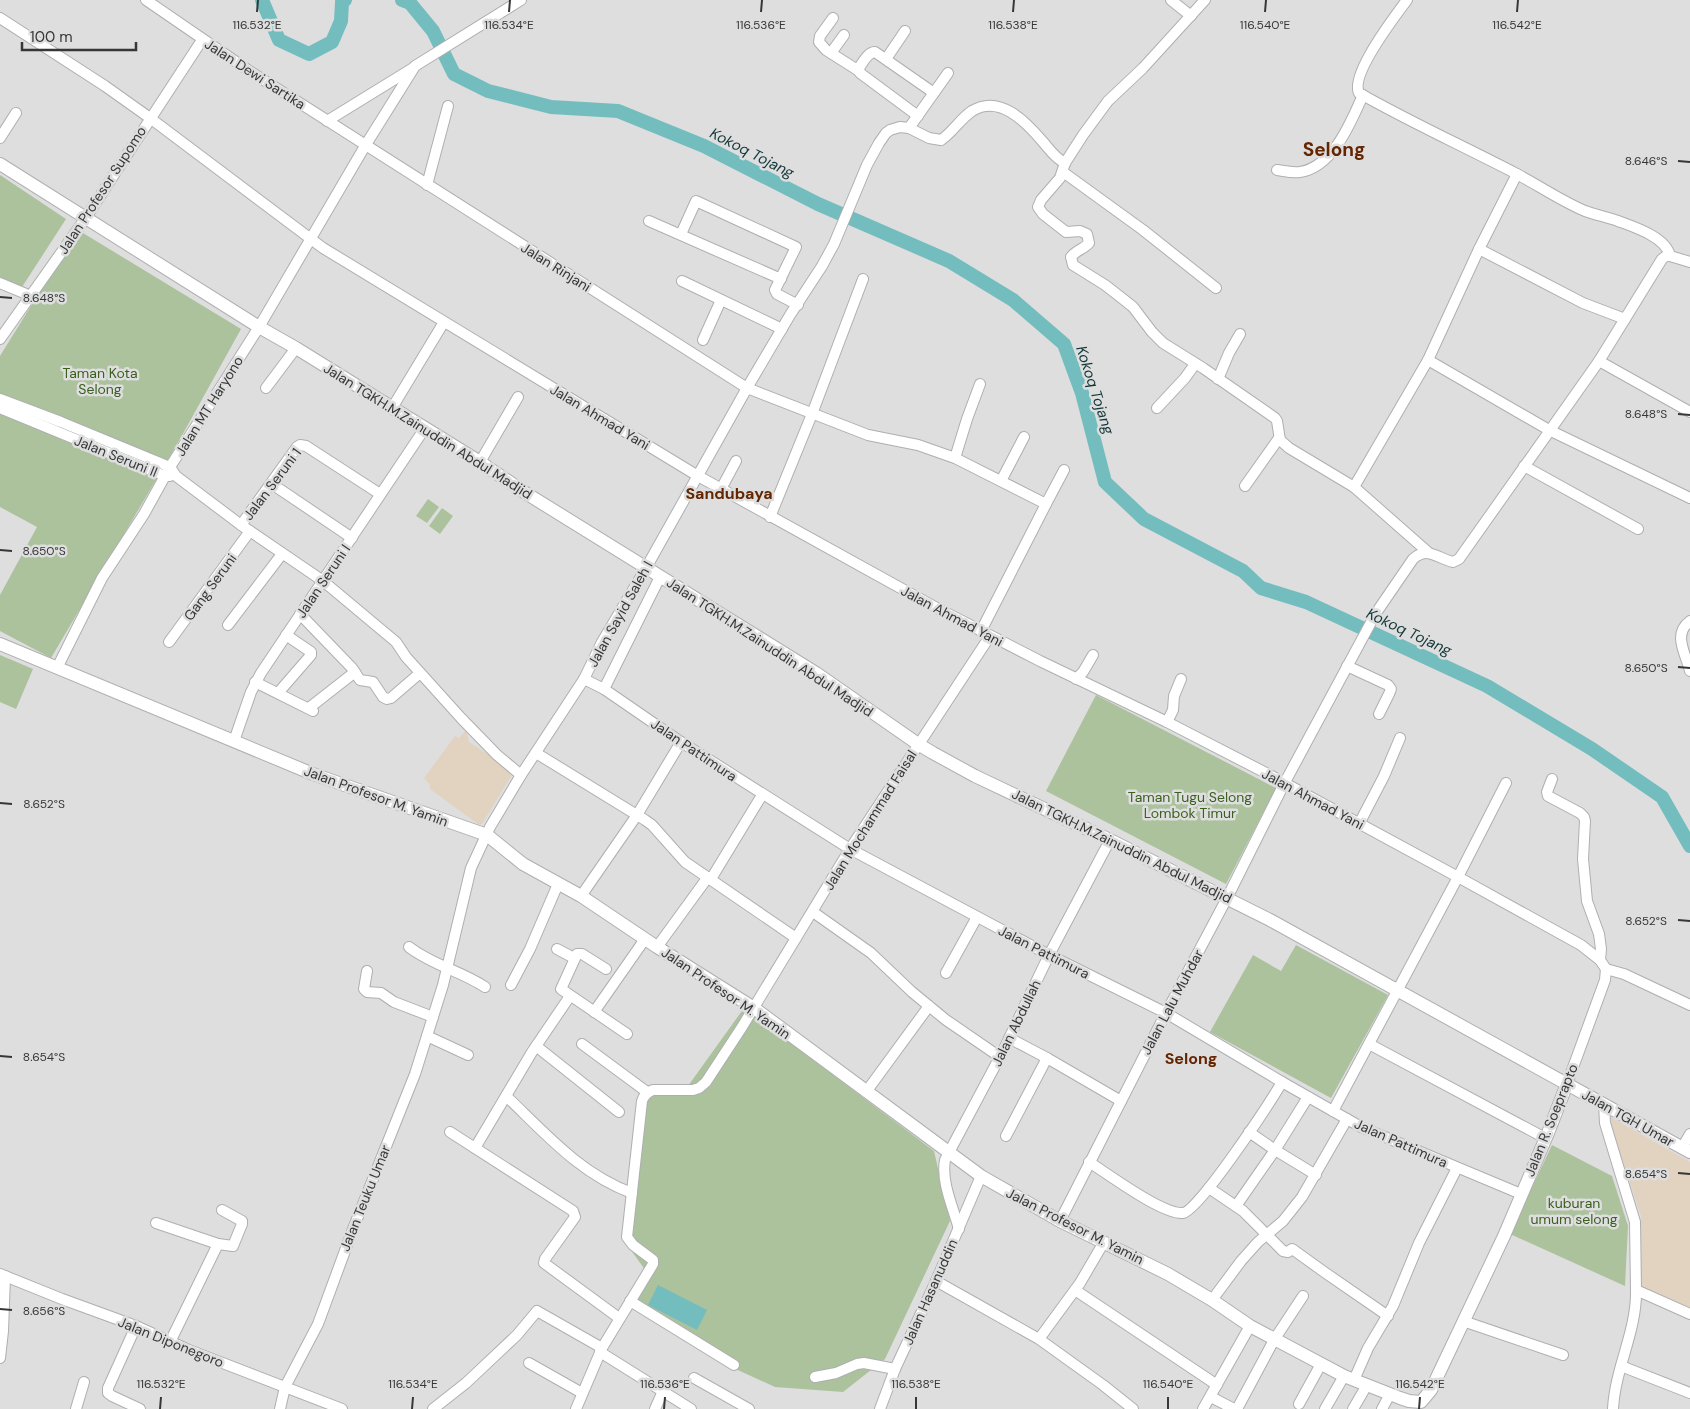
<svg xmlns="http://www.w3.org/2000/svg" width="1690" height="1409" viewBox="0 0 1690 1409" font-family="'DM Sans',sans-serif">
	<rect width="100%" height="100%" fill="#dededf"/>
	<g fill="#e2d2c0">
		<path d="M 466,730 L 469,742 L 514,771 L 482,824 L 478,824 L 430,789 L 430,785 L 424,778 L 455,736 L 459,738 Z"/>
		<path d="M 1607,1115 L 1690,1162 L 1690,1312 L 1639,1288 L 1641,1216 Z"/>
	</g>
	<g fill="#abc29d">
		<path d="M 0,175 L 66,219 L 22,287 L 0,277 Z"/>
		<path d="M 78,230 L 241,329 L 180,439 L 51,658 L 0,631 L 0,595 L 37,527 L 0,507 L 0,356 Z"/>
		<path d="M 428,499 L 439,507 L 427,523 L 416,516 Z"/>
		<path d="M 442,508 L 453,516 L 440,534 L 429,526 Z"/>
		<path d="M 0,655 L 33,669 L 16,709 L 0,702 Z"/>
		<path d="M 1096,695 L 1276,788 L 1226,884 L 1046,791 Z"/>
		<path d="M 1296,945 L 1388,995 L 1331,1098 L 1210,1032 L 1253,955 L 1281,971 Z"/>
		<path d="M 744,1008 L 934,1151 L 950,1221 L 885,1359 L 843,1392 L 775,1387 L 716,1360 L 634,1300 L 646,1271 L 625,1242 L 645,1087 L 688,1086 Z"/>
		<path d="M 1552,1145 L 1612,1176 L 1628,1226 L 1625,1286 L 1510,1234 Z"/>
	</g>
	<path fill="#73bdbe" d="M 658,1285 L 707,1310 L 697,1330 L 648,1305 Z"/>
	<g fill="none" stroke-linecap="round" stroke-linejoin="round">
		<g stroke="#73bdbe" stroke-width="14">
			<path d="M 262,0 L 279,40 L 309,54 L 332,42 L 341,21 L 342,2 L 345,0"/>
			<path d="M 402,0 L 410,3 L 433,31 L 454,74 L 488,91 L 551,107 L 618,111 L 704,146 L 818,204 L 949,261 L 1013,300 L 1064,344 L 1082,393 L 1105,482 L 1144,519 L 1243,571 L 1261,588 L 1306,602 L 1487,686 L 1592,749 L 1662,797 L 1690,846"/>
		</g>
		<g stroke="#aeafb0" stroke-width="12">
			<g id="minor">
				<path d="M 146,0 L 248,70 L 747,388 L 868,435 L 918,445 L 955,458 L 1046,504 L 981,631"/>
				<path d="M 1171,0 L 1191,16"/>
				<path d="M 1407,0 C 1395,16 1350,75 1359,93 C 1410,122 1463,146 1515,173 C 1538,185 1561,201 1585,211 C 1596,215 1607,217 1618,221 C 1634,227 1666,237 1670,256"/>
				<path d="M 0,18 L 105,86 L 150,118 L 323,248 L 698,476 L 933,606 L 1040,661 L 1167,722 L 1266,773 L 1458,877 L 1581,945 L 1600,960 L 1606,969"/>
				<path d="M 833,18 L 820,36 L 819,42 L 826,50 L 859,71"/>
				<path d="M 831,53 L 844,35"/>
				<path d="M 886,59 L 905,31"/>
				<path d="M 918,116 L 860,73 L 859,68 C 863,62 868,52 875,52 L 934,93"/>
				<path d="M 327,121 L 413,68"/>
				<path d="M 909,128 L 948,73"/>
				<path d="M 0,138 L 16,113"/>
				<path d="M 1065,163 L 1060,178 L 1041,200 L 1038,207 L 1043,214 L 1066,232 L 1080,231 L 1087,234 L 1089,243 C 1084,249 1076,250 1071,257 L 1073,265 L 1105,285 L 1123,299 L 1133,307 L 1152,332 L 1163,343 L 1203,368 L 1275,418 L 1277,421 L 1280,440 L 1289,448 L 1354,487 L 1429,553"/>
				<path d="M 1277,170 C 1284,171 1292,173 1300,172 C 1333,167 1351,122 1363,95"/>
				<path d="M 1063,172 L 1143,230 L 1216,288"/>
				<path d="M 427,185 L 448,106"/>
				<path d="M 649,221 L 781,279"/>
				<path d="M 681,234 L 696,201 L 796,247 L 775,290 L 777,294 L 798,305"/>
				<path d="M 1479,249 L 1583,303 L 1625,319"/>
				<path d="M 682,281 L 782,329"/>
				<path d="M 0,283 L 31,296"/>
				<path d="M 0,339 L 85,219 L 202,40"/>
				<path d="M 703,340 L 721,300"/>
				<path d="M 1428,360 L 1549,430 L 1690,498"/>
				<path d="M 1599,361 L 1690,412"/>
				<path d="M 1218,379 L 1229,353 L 1240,334"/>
				<path d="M 266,388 L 296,348"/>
				<path d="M 0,399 L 61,422 L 170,467 L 176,476 L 241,525 L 323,581 L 396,642 L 406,657 L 461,718 L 497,755 L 521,775"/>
				<path d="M 0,408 L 165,476 L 170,476"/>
				<path d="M 392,408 L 444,322"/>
				<path d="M 1157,408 L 1185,378 L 1195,364"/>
				<path d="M 955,458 L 967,419 L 980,384"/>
				<path d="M 480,462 L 518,397"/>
				<path d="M 1524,466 L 1638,529"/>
				<path d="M 1001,481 L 1024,437"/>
				<path d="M 272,484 L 352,538"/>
				<path d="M 1245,486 L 1279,438"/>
				<path d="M 1354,487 L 1428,360 L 1479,249 L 1517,174"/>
				<path d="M 721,489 L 736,461"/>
				<path d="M 1046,504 L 1064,470"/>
				<path d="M 770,517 L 812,414 L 863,279"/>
				<path d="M 241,525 L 297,447 L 300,445 L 306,446 L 380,494"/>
				<path d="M 300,614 L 352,668 L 360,680 L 373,682 L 383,697 L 387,699 L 391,698 L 420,673"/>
				<path d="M 1690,621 C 1672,634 1686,654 1690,671"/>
				<path d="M 228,625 L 282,554"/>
				<path d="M 169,642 L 250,531"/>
				<path d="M 1347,666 L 1388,685 L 1391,689 L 1389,694 L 1379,714"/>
				<path d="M 57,668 L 102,578 L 144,514 L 170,467 L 259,327 L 365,146 L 415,66 L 521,0"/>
				<path d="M 584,679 L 604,689 L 681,742 L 850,849 L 1049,955 L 1166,1013 L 1282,1082 L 1361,1127 L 1521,1194"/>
				<path d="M 1076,679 L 1083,672 L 1093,655"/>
				<path d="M 255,682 L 313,711"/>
				<path d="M 604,689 L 660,577"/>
				<path d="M 278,693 L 311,655 L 311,652 L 286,635"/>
				<path d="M 309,708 L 355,672"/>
				<path d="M 1167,722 L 1173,710 L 1174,696 L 1181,679"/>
				<path d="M 234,741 L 251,692 L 261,673 L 425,428"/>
				<path d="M 536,753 L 645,820 L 652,825 L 685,862 L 796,938"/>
				<path d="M 1552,779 L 1547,792 L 1548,796 L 1580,813 L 1584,817 L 1585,821 L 1583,859 L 1587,901 L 1599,934 L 1601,949 L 1600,960"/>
				<path d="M 1359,824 L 1384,776 L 1400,738"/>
				<path d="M 711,879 L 762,795"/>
				<path d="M 581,896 L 637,815 L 681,742"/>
				<path d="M 813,912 L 871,953 L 912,992 L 946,1020 L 1000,1057"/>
				<path d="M 409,947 C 432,965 461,971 485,987"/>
				<path d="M 657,947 L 708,877"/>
				<path d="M 557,949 L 574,958"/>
				<path d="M 606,969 L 582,954 L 577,954 L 561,989 L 627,1034"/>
				<path d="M 1606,969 L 1624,974 L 1690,1005"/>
				<path d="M 367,971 L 364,989 L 367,992 L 381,993 L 394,1002 L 433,1017"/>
				<path d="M 946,973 L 977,917"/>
				<path d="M 511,985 L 530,949 L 558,884"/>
				<path d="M 594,1012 L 645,939"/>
				<path d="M 427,1036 L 468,1055"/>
				<path d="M 1009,1038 L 1047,1058 L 1121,1101"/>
				<path d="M 582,1044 L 647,1092"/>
				<path d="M 1369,1044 L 1545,1138"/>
				<path d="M 536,1046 L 619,1112"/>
				<path d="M 1567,1084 L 1605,980 L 1606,969"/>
				<path d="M 866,1092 L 929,1006"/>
				<path d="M 506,1096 C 545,1133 580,1174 632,1193"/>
				<path d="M 1604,1104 L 1605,1123 L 1635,1222 L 1636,1290 L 1690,1314"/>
				<path d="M 1333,1111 L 1458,877 L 1506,783"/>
				<path d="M 450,1132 L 573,1211 L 575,1217 L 545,1259 L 544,1263 L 619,1318"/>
				<path d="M 1249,1132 L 1275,1150 L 1316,1175"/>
				<path d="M 1006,1136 L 1047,1058"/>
				<path d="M 475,1148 L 532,1052 L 570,996"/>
				<path d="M 1682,1148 L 1690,1134"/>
				<path d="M 1089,1162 C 1108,1174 1163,1215 1183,1213 C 1199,1211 1271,1101 1282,1082"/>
				<path d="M 1209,1188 L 1243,1211 L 1283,1251 L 1288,1252 L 1292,1249 L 1295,1251 L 1327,1274 L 1388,1316"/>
				<path d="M 1236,1206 L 1275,1150 L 1308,1097"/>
				<path d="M 1060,1221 L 1166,1013 L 1227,898 L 1284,784 L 1376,613 L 1413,559 C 1428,546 1437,558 1453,562 L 1459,559 L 1599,361 L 1662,259 L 1666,256 L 1670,256 L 1690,262"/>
				<path d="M 156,1223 L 218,1244 L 233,1246 L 242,1224 L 242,1221 L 222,1210"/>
				<path d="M 959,1229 C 953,1207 941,1182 945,1160 L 1004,1049 L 1049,955 L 1110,840"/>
				<path d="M 0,1274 L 62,1299 L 136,1326 L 189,1350 L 342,1409"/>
				<path d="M 936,1281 L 1039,1339 L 1103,1385 L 1133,1409"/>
				<path d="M 1075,1290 L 1217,1385"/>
				<path d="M 1212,1300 L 1241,1261 L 1258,1242 L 1283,1221 L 1302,1197 L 1347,1119"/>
				<path d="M 630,1301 L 734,1365"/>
				<path d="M 1463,1321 L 1563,1355"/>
				<path d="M 136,1326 L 108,1388 L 108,1393 L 112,1396 L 140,1409"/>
				<path d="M 1039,1339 L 1080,1283 L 1104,1242"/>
				<path d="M 170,1342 L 218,1244"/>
				<path d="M 600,1352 L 691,1409"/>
				<path d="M 0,1358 L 3,1331 L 5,1276"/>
				<path d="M 529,1363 L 582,1393"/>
				<path d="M 1621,1366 L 1690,1393"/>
				<path d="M 815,1377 L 836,1373 L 857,1364 L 864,1363 L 895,1369"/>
				<path d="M 694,1378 L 749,1409"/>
				<path d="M 1354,1380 L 1368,1348 L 1393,1306 L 1419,1243 L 1457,1168"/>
				<path d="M 1211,1397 L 1234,1409"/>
				<path d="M 1299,1404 L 1321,1364"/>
				<path d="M 76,1409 L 84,1382"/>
				<path d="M 280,1409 L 285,1387 L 318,1324 L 353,1229 L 415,1074 L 443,985 L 471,868 L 490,827 L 521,775 L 584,679 L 602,642 L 646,568 L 747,388 L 790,315 L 822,266 L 834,244 L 867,165 L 879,143 L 886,133 L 890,130 L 900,127 L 909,128 L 929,138 L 941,140 C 953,132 960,119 972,111 C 1000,94 1026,122 1043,142 C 1049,149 1056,159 1065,163 L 1083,135 L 1108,101 L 1143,68 L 1205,0"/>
				<path d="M 433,1409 L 466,1383 L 517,1335 L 537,1311 L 602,1348"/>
				<path d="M 576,1409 L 602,1348 L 653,1264 L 653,1260 L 633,1245 L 627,1237 L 642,1101 C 644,1095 647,1092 653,1090 L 693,1090 L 699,1088 L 706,1082 L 742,1027 L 850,849 L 990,636"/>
				<path d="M 655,1409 L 663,1391"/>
				<path d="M 880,1409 L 895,1369 L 936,1281 L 981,1176"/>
				<path d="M 1203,1409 L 1250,1326"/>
				<path d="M 1237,1409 L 1274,1340 L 1303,1296"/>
				<path d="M 1325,1409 L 1344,1376"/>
				<path d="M 1353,1409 L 1367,1385"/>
				<path d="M 1382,1409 L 1390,1394"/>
				<path d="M 1613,1409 C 1615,1368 1637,1331 1636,1290"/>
			</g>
		</g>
		<g stroke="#aeafb0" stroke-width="14">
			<g id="major">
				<path d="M 0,164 L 259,327 L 296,348 L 480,462 L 524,492 L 816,673 L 918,744 L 933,753 L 975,776 L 1110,840 L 1270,920 L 1690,1152"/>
				<path d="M 0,644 L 313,774 L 487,835 L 523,864 L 581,896 L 657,947 L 754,1008 L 981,1176 L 1060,1221 L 1168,1274 L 1212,1300 L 1250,1326 L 1344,1376 L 1400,1398 L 1409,1401 L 1421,1402 L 1431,1390 L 1504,1236 L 1548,1133 L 1567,1084"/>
			</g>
		</g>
		<use href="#minor" stroke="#fff" stroke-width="10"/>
		<use href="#major" stroke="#fff" stroke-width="12"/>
	</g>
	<path fill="none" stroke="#363737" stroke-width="2" d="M 257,12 L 258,0M 509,12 L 510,0M 761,12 L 762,0M 1013,12 L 1014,0M 1265,12 L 1266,0M 1517,12 L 1518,0M 1678,161 L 1690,162M 0,297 L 12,298M 1678,414 L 1690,415M 0,550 L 12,551M 1678,667 L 1690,668M 0,803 L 12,804M 1678,920 L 1690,921M 0,1056 L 12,1057M 1678,1173 L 1690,1174M 0,1309 L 12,1310M 160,1409 L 161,1397M 412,1409 L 413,1397M 664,1409 L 665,1397M 916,1409 L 916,1397M 1168,1409 L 1168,1397M 1419,1409 L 1420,1397"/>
	<g text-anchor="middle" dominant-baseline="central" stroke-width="5" stroke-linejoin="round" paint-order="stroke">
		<g font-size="14" fill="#363737" stroke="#dededf">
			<text transform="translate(255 74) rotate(33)">Jalan Dewi Sartika</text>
			<text transform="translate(102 190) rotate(-57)">Jalan Profesor Supomo</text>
			<text transform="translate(556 267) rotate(32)">Jalan Rinjani</text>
			<text transform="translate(209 406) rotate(-58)">Jalan MT Haryono</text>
			<text transform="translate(600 417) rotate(31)">Jalan Ahmad Yani</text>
			<text transform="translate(428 431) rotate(32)">Jalan TGKH.M.Zainuddin Abdul Madjid</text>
			<text transform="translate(116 456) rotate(22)">Jalan Seruni II</text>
			<text transform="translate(272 484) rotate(-53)">Jalan Seruni 1</text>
			<text transform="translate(323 581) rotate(-56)">Jalan Seruni I</text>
			<text transform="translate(210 587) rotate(-54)">Gang Seruni</text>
			<text transform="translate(620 614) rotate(-61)">Jalan Sayid Saleh I</text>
			<text transform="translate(952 616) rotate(28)">Jalan Ahmad Yani</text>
			<text transform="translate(770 647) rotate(33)">Jalan TGKH.M.Zainuddin Abdul Madjid</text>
			<text transform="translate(694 750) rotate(34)">Jalan Pattimura</text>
			<text transform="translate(376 796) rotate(20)">Jalan Profesor M. Yamin</text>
			<text transform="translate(1313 799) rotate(28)">Jalan Ahmad Yani</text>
			<text transform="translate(870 820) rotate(-58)">Jalan Mochammad Faisal</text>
			<text transform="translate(1122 846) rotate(26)">Jalan TGKH.M.Zainuddin Abdul Madjid</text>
			<text transform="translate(1044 952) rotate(27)">Jalan Pattimura</text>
			<text transform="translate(726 993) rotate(34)">Jalan Profesor M. Yamin</text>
			<text transform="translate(1172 1002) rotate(-62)">Jalan Lalu Muhdar</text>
			<text transform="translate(1016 1023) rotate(-64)">Jalan Abdullah</text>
			<text transform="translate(1628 1118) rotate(29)">Jalan TGH Umar</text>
			<text transform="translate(1551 1120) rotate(-68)">Jalan R. Soeprapto</text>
			<text transform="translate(1401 1143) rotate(24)">Jalan Pattimura</text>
			<text transform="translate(365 1198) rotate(-68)">Jalan Teuku Umar</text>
			<text transform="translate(1075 1226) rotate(27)">Jalan Profesor M. Yamin</text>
			<text transform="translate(930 1292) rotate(-66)">Jalan Hasanuddin</text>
			<text transform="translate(171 1342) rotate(22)">Jalan Diponegoro</text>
		</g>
		<g font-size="14" fill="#3a601e" stroke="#dededf">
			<text x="100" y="373">Taman Kota<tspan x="100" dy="16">Selong</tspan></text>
			<text x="1190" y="797">Taman Tugu Selong<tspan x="1190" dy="16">Lombok Timur</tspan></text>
			<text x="1574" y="1203">kuburan<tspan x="1574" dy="16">umum selong</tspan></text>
		</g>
		<g font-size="15" font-style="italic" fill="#123738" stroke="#dededf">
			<text transform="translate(752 153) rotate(27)">Kokoq Tojang</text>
			<text transform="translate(1095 390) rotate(72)">Kokoq Tojang</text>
			<text transform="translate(1409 632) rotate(25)">Kokoq Tojang</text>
		</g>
		<g font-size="16" font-weight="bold" fill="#642501" stroke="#dededf">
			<text x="729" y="493">Sandubaya</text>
			<text x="1191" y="1058">Selong</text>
		</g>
		<g font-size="19" font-weight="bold" fill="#642501" stroke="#dededf">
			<text x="1334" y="149">Selong</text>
		</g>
	</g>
	<g font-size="12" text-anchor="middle" fill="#363737" stroke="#dededf" stroke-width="5" stroke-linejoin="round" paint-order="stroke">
		<text x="257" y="29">116.532°E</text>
		<text x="509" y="29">116.534°E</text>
		<text x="761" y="29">116.536°E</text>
		<text x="1013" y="29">116.538°E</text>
		<text x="1265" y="29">116.540°E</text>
		<text x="1517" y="29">116.542°E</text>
		<text x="1646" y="165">8.646°S</text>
		<text x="44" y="302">8.648°S</text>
		<text x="1646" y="418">8.648°S</text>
		<text x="44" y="555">8.650°S</text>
		<text x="1646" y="672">8.650°S</text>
		<text x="44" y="808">8.652°S</text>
		<text x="1646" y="925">8.652°S</text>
		<text x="44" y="1061">8.654°S</text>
		<text x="1646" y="1178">8.654°S</text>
		<text x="44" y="1315">8.656°S</text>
		<text x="161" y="1388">116.532°E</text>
		<text x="413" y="1388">116.534°E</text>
		<text x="665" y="1388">116.536°E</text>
		<text x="916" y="1388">116.538°E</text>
		<text x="1168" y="1388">116.540°E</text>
		<text x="1420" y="1388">116.542°E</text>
	</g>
	<path d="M22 42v8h114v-8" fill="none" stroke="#363737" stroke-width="2.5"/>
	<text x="30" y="42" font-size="15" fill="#363737" stroke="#dededf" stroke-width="4" paint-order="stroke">100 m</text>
</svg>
